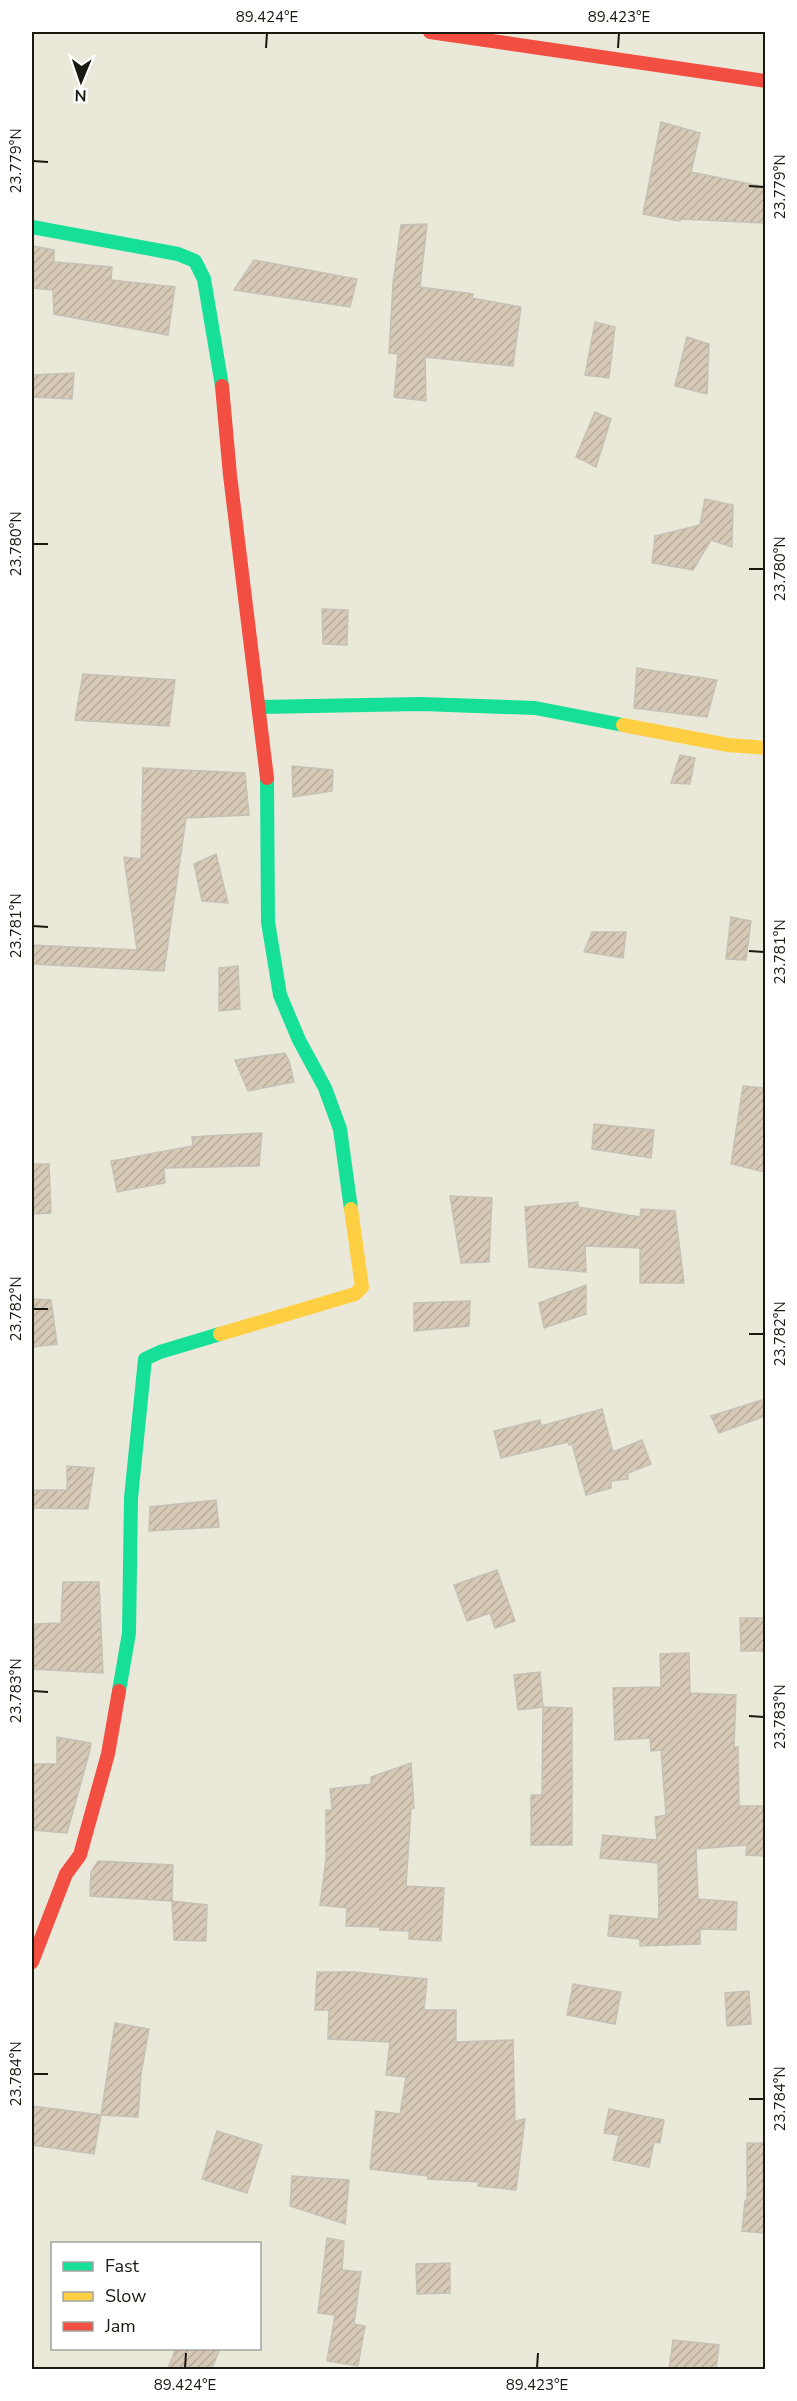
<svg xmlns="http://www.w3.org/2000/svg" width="797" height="2401" viewBox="0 0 797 2401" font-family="'Nunito Sans',sans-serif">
	<defs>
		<pattern id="building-hatch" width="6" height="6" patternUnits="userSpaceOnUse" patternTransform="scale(1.5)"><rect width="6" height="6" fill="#d6c9b5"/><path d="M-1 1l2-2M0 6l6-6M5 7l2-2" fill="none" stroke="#b7ac9b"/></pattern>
	</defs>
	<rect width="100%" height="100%" fill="#eae8d9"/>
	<g fill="url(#building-hatch)" stroke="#c6c1b7" stroke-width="1.5">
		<path d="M 661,122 L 700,133 L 691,172 L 765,187 L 765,223 L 680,219 L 680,221 L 643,214 Z"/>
		<path d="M 427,224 L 420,287 L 473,294 L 472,298 L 521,307 L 513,366 L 425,357 L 426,401 L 394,397 L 398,354 L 389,353 L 393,283 L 401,225 Z"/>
		<path d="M 32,246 L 54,250 L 54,262 L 112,267 L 111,280 L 175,287 L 168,335 L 54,314 L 53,290 L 32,288 Z"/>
		<path d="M 254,260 L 357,279 L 350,307 L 234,290 Z"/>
		<path d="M 595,322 L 615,327 L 609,378 L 585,375 Z"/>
		<path d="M 687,337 L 709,344 L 707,394 L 675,386 Z"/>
		<path d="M 74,373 L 72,399 L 32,397 L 32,375 Z"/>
		<path d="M 595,412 L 611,419 L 596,467 L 576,457 Z"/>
		<path d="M 705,499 L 733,505 L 732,547 L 711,540 L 693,570 L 652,563 L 655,536 L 700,525 Z"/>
		<path d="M 322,609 L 348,610 L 347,645 L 323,644 Z"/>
		<path d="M 637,668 L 717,680 L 707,717 L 634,708 Z"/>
		<path d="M 83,674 L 175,680 L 169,726 L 75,720 Z"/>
		<path d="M 680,755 L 695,758 L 690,784 L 671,783 Z"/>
		<path d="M 292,766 L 333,770 L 332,791 L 293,797 Z"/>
		<path d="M 143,768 L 245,773 L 249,815 L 186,818 L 164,971 L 32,964 L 32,945 L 137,950 L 124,857 L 141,859 Z"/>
		<path d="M 216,854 L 228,903 L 202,901 L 194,864 Z"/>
		<path d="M 731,917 L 751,921 L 746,960 L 726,959 Z"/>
		<path d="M 592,932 L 626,932 L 623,958 L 584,952 Z"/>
		<path d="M 238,966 L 240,1009 L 219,1011 L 219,968 Z"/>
		<path d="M 285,1053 L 289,1061 L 294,1082 L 248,1091 L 235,1060 Z"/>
		<path d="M 743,1086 L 765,1088 L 765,1172 L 731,1164 Z"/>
		<path d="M 594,1124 L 654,1130 L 651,1158 L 592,1149 Z"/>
		<path d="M 262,1133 L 259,1166 L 164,1168 L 165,1183 L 117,1192 L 111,1161 L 193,1146 L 192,1137 Z"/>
		<path d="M 32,1164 L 49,1164 L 51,1213 L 32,1214 Z"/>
		<path d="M 450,1196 L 492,1198 L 489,1262 L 461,1263 Z"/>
		<path d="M 578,1202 L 578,1207 L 640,1217 L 641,1209 L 675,1211 L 684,1283 L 640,1283 L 640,1248 L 585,1246 L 586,1272 L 529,1267 L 525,1207 Z"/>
		<path d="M 586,1285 L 586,1314 L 544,1328 L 539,1303 Z"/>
		<path d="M 32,1299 L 51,1300 L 57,1344 L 32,1347 Z"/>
		<path d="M 470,1301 L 469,1326 L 414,1331 L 414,1303 Z"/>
		<path d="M 765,1399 L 765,1416 L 719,1433 L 711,1416 Z"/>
		<path d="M 602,1409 L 613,1452 L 642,1440 L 651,1464 L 628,1473 L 628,1479 L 611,1481 L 611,1488 L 586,1495 L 572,1444 L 569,1445 L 568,1442 L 501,1458 L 494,1431 L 540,1420 L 541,1426 Z"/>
		<path d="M 67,1466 L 94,1468 L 88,1509 L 32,1508 L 32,1490 L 67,1490 Z"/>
		<path d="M 216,1500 L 219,1527 L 149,1531 L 150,1507 Z"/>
		<path d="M 497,1570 L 515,1621 L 495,1628 L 490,1613 L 467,1621 L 454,1585 Z"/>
		<path d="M 63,1582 L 99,1582 L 103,1673 L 32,1669 L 35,1624 L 61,1623 Z"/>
		<path d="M 740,1618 L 765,1618 L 765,1651 L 741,1651 Z"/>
		<path d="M 689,1653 L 690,1693 L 736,1695 L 734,1747 L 738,1747 L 739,1806 L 765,1806 L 765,1856 L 746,1855 L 747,1845 L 696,1849 L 698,1899 L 737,1902 L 736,1930 L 700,1929 L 700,1944 L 640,1946 L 640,1939 L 608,1936 L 610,1915 L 659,1919 L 658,1863 L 600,1858 L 603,1835 L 657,1840 L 655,1817 L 666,1815 L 661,1750 L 651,1751 L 650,1738 L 615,1740 L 613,1688 L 661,1687 L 660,1654 Z"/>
		<path d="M 540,1672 L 543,1707 L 518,1710 L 514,1675 Z"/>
		<path d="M 543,1707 L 572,1708 L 572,1845 L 531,1845 L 531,1795 L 542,1795 Z"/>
		<path d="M 57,1737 L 91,1743 L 90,1750 L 67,1833 L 32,1830 L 32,1764 L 57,1764 Z"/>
		<path d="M 411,1763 L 414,1808 L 411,1809 L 406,1886 L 444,1888 L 441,1941 L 409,1939 L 409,1931 L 380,1930 L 380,1927 L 346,1926 L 347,1908 L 320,1905 L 326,1860 L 326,1810 L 332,1810 L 330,1789 L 371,1784 L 371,1777 Z"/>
		<path d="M 98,1861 L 173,1865 L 172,1901 L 90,1896 L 91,1872 Z"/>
		<path d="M 172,1901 L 207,1905 L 206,1941 L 174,1940 Z"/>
		<path d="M 317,1972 L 354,1972 L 427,1979 L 424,2010 L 456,2010 L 456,2042 L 513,2040 L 515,2121 L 525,2119 L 516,2190 L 478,2186 L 479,2182 L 428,2179 L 428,2176 L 370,2169 L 376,2111 L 400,2114 L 406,2077 L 386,2075 L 390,2042 L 328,2039 L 329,2010 L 315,2010 Z"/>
		<path d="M 573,1984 L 621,1992 L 615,2024 L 567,2015 Z"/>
		<path d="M 749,1991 L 751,2024 L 727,2026 L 725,1993 Z"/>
		<path d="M 115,2023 L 149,2029 L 141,2074 L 138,2117 L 101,2115 Z"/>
		<path d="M 32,2106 L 101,2115 L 94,2154 L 32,2145 Z"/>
		<path d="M 609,2109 L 664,2120 L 660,2143 L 654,2142 L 649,2167 L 613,2160 L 619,2135 L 604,2133 Z"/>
		<path d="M 217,2131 L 262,2145 L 247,2193 L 202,2179 Z"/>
		<path d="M 747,2143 L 765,2143 L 765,2233 L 742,2231 L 745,2201 L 747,2201 Z"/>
		<path d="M 292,2176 L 349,2180 L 345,2224 L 290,2206 Z"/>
		<path d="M 327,2238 L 344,2241 L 342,2270 L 361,2272 L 354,2324 L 365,2326 L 358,2366 L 327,2361 L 335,2315 L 318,2313 Z"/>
		<path d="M 450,2263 L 450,2293 L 417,2294 L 416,2264 Z"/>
		<path d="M 673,2340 L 719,2345 L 716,2370 L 669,2370 Z"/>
		<path d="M 176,2349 L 220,2349 L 211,2370 L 167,2370 Z"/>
	</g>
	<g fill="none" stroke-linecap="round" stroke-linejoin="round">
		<g stroke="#16e098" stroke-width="14">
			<path d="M 32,227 L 178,254 L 195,261 L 204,279 L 222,386"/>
			<path d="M 259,707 L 421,704 L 535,708 L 623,725"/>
			<path d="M 267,778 L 268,922 L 280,995 L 299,1040 L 325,1088 L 340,1129 L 351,1209"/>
			<path d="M 119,1691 L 129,1633 L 131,1498 L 145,1359 L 160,1352 L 220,1334"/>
		</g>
		<g stroke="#ffcf43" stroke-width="14">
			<path d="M 623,725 L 728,745 L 766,748"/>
			<path d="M 220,1334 L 355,1294 L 362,1287 L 351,1209"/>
		</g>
		<g stroke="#f24e42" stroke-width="14">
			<path d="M 430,32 L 766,81"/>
			<path d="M 222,386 L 230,475 L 267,778"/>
			<path d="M 32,1962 L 66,1874 L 80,1855 L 108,1754 L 119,1691"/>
		</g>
	</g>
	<path fill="none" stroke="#1a1910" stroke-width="2" d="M 266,48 L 267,33M 618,48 L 619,33M 33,161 L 48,162M 749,186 L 764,187M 33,544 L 48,544M 749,569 L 764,569M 33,926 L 48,927M 749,951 L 764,952M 33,1309 L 48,1309M 749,1334 L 764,1334M 33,1691 L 48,1692M 749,1716 L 764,1717M 33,2074 L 48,2074M 749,2099 L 764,2099M 185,2368 L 186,2353M 537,2368 L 538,2353"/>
	<rect width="797" height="2401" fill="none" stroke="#ffffff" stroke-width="66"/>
	<rect x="51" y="2242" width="210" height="108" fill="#ffffff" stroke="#a3a39f" stroke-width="1.5"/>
	<rect x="63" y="2262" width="30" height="9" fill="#16e098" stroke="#a3a39f" stroke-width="1.5"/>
	<text x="105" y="2272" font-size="18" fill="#1a1910">Fast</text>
	<rect x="63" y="2292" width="30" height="9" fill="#ffcf43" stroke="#a3a39f" stroke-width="1.5"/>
	<text x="105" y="2302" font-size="18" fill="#1a1910">Slow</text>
	<rect x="63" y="2322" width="30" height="9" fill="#f24e42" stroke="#a3a39f" stroke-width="1.5"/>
	<text x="105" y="2332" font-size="18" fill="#1a1910">Jam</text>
	<g transform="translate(81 81) rotate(182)" stroke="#ffffff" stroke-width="4.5" paint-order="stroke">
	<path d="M0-4.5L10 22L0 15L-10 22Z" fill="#1a1910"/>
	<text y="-9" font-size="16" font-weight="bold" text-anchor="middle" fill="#1a1910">N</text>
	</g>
	<rect x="33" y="33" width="731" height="2335" fill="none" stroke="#1a1910" stroke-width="2"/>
	<g font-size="15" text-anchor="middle" fill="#1a1910">
		<text x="267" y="22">89.424°E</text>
		<text x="619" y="22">89.423°E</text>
		<text transform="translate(16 161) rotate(-90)" y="5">23.779°N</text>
		<text transform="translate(780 187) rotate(-90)" y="5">23.779°N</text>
		<text transform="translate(16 544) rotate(-90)" y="5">23.780°N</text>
		<text transform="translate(780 569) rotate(-90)" y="5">23.780°N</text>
		<text transform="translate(16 926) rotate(-90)" y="5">23.781°N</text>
		<text transform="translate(780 952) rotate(-90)" y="5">23.781°N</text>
		<text transform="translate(16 1309) rotate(-90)" y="5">23.782°N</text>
		<text transform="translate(780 1334) rotate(-90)" y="5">23.782°N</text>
		<text transform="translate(16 1691) rotate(-90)" y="5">23.783°N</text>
		<text transform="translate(780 1717) rotate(-90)" y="5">23.783°N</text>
		<text transform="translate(16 2074) rotate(-90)" y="5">23.784°N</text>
		<text transform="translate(780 2099) rotate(-90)" y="5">23.784°N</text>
		<text x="185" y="2390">89.424°E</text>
		<text x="537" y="2390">89.423°E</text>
	</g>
</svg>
